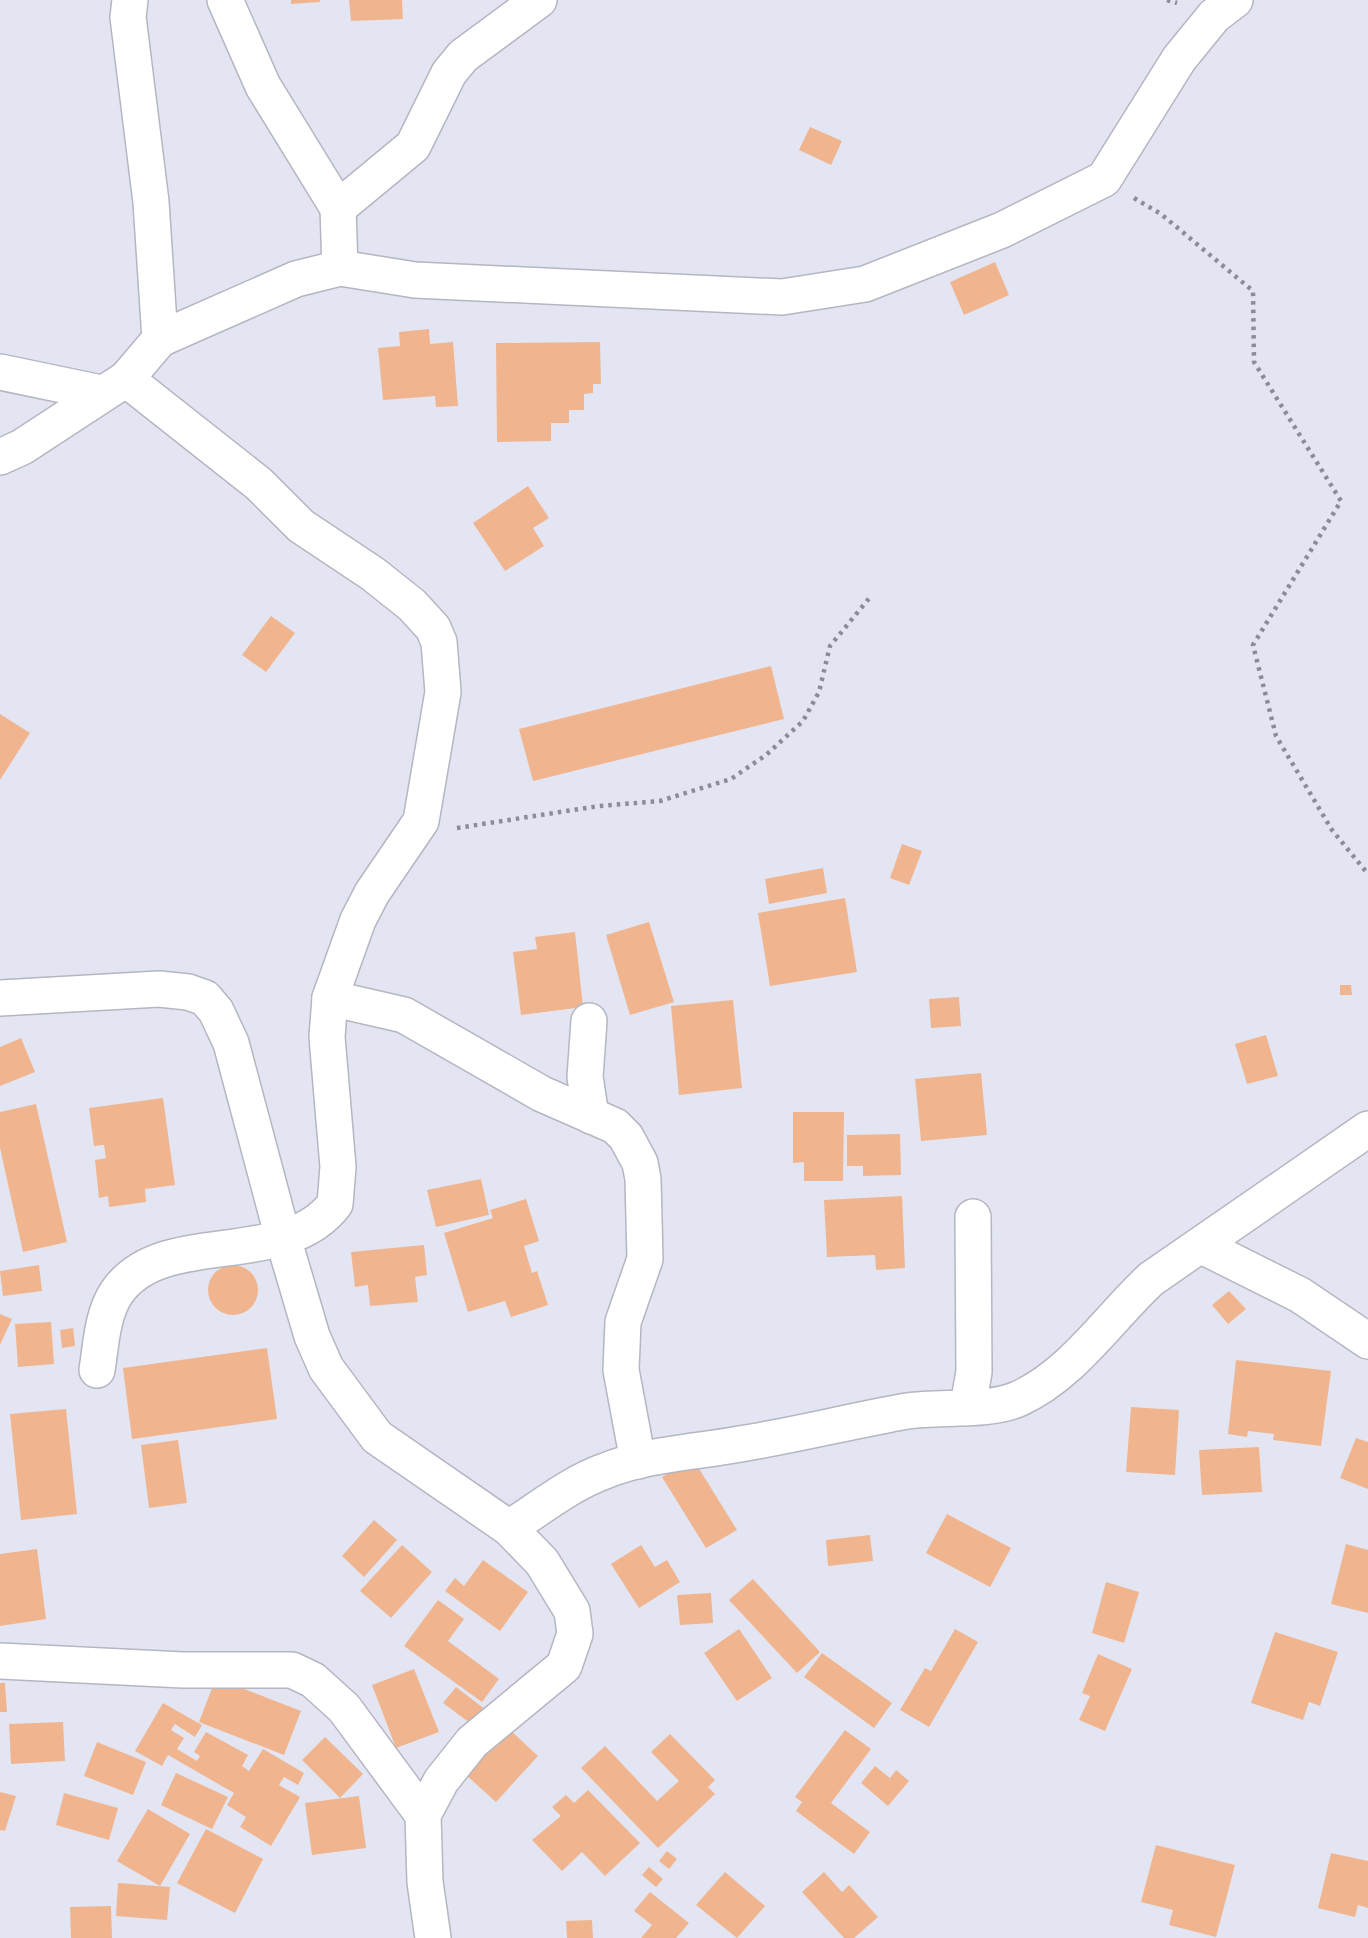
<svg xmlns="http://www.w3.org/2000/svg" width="1368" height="1938" viewBox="0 0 1368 1938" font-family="Inter,sans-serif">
	<rect width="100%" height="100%" fill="#e3e6f2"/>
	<g fill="#f0b58f">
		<path d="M 291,0 L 320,0 L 320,2 L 291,4 Z"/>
		<path d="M 349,0 L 402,0 L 403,19 L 351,21 Z"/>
		<path d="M 810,127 L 842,141 L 831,165 L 799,150 Z"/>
		<path d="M 995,262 L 1009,295 L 964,315 L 950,282 Z"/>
		<path d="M 429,329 L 430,344 L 453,342 L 458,406 L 436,407 L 435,396 L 383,400 L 378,348 L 400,346 L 399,332 Z"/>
		<path d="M 600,342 L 601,384 L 593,384 L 593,393 L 584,394 L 584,410 L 569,410 L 569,423 L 551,423 L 551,441 L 497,442 L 496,343 Z"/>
		<path d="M 528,486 L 549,518 L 533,528 L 544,546 L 505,571 L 473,523 Z"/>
		<path d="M 271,616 L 295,633 L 266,672 L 242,655 Z"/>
		<path d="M 771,666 L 784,719 L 533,781 L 519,729 Z"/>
		<path d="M 0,714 L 30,733 L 0,780 Z"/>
		<path d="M 902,844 L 922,851 L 909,885 L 890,878 Z"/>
		<path d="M 823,868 L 827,893 L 769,904 L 765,879 Z"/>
		<path d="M 845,898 L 857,972 L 770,986 L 758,913 Z"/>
		<path d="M 649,922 L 674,1002 L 630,1015 L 606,935 Z"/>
		<path d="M 575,932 L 583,1007 L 521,1015 L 513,952 L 537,949 L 535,937 Z"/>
		<path d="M 1340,985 L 1351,985 L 1352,995 L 1340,995 Z"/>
		<path d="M 959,997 L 961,1026 L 931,1028 L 929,999 Z"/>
		<path d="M 733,1000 L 742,1088 L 679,1095 L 671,1006 Z"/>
		<path d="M 1266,1035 L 1278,1076 L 1247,1084 L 1235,1044 Z"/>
		<path d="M 21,1038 L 35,1072 L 0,1086 L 0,1047 Z"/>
		<path d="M 981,1073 L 987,1135 L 921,1141 L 915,1079 Z"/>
		<path d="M 163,1098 L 175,1185 L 145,1189 L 146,1202 L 109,1207 L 108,1196 L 99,1198 L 95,1160 L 106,1158 L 104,1145 L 94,1146 L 89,1108 Z"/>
		<path d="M 36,1104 L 67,1242 L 23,1252 L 0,1148 L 0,1112 Z"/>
		<path d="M 793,1112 L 844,1112 L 843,1181 L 804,1181 L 804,1162 L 793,1163 Z"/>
		<path d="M 900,1134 L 901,1175 L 863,1176 L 863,1166 L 847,1166 L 847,1135 Z"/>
		<path d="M 481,1179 L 489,1215 L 436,1227 L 427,1190 Z"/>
		<path d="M 902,1196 L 905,1268 L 876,1270 L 875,1255 L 827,1257 L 824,1200 Z"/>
		<path d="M 526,1199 L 539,1241 L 524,1246 L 532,1273 L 537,1271 L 548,1305 L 511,1317 L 505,1301 L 468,1312 L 444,1233 L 493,1218 L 490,1210 Z"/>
		<path d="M 424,1245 L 427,1275 L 415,1277 L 418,1302 L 370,1306 L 368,1285 L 355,1287 L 351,1252 Z"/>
		<circle cx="233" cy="1290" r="25"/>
		<path d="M 39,1265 L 42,1291 L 3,1296 L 0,1271 Z"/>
		<path d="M 1229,1291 L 1246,1309 L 1228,1324 L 1212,1305 Z"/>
		<path d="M 0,1314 L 12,1319 L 0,1345 Z"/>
		<path d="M 51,1322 L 54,1364 L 18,1367 L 15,1324 Z"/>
		<path d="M 73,1328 L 75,1346 L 62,1348 L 60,1330 Z"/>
		<path d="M 267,1348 L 277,1419 L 132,1439 L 123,1368 Z"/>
		<path d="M 1236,1360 L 1331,1371 L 1321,1446 L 1273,1440 L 1274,1434 L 1248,1431 L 1247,1437 L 1228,1434 Z"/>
		<path d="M 1131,1407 L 1179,1410 L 1175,1475 L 1126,1472 Z"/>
		<path d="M 66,1409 L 77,1514 L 21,1520 L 10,1414 Z"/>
		<path d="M 1356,1438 L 1368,1442 L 1368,1489 L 1340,1478 Z"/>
		<path d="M 178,1440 L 187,1503 L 149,1508 L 141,1445 Z"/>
		<path d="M 1259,1447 L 1262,1492 L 1202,1495 L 1199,1450 Z"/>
		<path d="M 693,1459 L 737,1530 L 706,1548 L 662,1477 Z"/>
		<path d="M 947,1514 L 1011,1548 L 990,1587 L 926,1553 Z"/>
		<path d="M 374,1520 L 397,1540 L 364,1577 L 342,1556 Z"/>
		<path d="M 870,1535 L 873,1561 L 828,1566 L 826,1540 Z"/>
		<path d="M 1346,1544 L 1368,1550 L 1368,1613 L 1331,1604 Z"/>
		<path d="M 402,1545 L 432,1572 L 391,1618 L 360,1591 Z"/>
		<path d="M 641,1545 L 655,1567 L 667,1560 L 680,1582 L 639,1608 L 611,1564 Z"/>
		<path d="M 37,1549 L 46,1619 L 0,1626 L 0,1554 Z"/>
		<path d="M 483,1560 L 528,1592 L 500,1631 L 445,1591 L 455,1578 L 464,1586 Z"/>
		<path d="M 753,1579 L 820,1652 L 797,1673 L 729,1600 Z"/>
		<path d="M 1106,1582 L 1139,1592 L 1124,1643 L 1092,1633 Z"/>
		<path d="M 711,1593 L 713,1623 L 680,1625 L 677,1595 Z"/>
		<path d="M 438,1600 L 464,1619 L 448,1641 L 499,1679 L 482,1702 L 404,1646 Z"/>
		<path d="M 739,1629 L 772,1678 L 737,1701 L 704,1653 Z"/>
		<path d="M 955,1629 L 978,1642 L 929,1727 L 900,1710 L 925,1668 L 931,1671 Z"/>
		<path d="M 1275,1632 L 1338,1652 L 1320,1706 L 1309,1702 L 1303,1720 L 1251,1703 Z"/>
		<path d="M 822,1653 L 892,1703 L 874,1728 L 804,1677 Z"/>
		<path d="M 1098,1654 L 1132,1669 L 1105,1731 L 1079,1720 L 1090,1696 L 1082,1693 Z"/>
		<path d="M 414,1669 L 439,1732 L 396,1748 L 372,1685 Z"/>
		<path d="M 216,1678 L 301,1711 L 284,1755 L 199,1722 Z"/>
		<path d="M 0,1683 L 5,1683 L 7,1712 L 0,1712 Z"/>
		<path d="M 456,1687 L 486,1710 L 474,1726 L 443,1703 Z"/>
		<path d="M 163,1703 L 202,1725 L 195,1737 L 175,1724 L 171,1730 L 184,1738 L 177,1749 L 197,1761 L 200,1756 L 194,1752 L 206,1732 L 248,1755 L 242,1766 L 249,1771 L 263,1749 L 304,1773 L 298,1785 L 284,1777 L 279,1785 L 300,1797 L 271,1846 L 240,1827 L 246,1817 L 227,1805 L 234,1793 L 168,1755 L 162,1766 L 135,1751 Z"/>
		<path d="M 63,1722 L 65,1761 L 11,1764 L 9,1724 Z"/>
		<path d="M 509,1729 L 538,1756 L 496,1802 L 466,1775 Z"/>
		<path d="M 845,1730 L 871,1749 L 831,1803 L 870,1832 L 854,1854 L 796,1811 L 802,1802 L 795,1797 Z"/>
		<path d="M 670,1734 L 715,1780 L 708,1787 L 715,1794 L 658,1848 L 581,1768 L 605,1746 L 657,1801 L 679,1781 L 651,1752 Z"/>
		<path d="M 325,1737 L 363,1774 L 340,1798 L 302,1760 Z"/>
		<path d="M 97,1742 L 146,1762 L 133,1795 L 84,1776 Z"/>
		<path d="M 875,1766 L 890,1778 L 896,1770 L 909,1781 L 888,1806 L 861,1783 Z"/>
		<path d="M 176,1773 L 228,1797 L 212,1829 L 161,1805 Z"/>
		<path d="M 588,1790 L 640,1843 L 605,1876 L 582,1852 L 562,1871 L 532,1840 L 561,1816 L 552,1807 L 566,1795 L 574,1803 Z"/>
		<path d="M 0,1792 L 16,1796 L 5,1831 L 0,1830 Z"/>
		<path d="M 64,1793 L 118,1808 L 109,1840 L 56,1825 Z"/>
		<path d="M 359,1796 L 366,1848 L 312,1855 L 305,1803 Z"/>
		<path d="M 148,1809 L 190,1834 L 160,1886 L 117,1861 Z"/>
		<path d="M 206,1829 L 263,1859 L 235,1913 L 177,1883 Z"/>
		<path d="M 1156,1845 L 1235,1865 L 1216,1937 L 1169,1925 L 1173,1910 L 1141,1902 Z"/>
		<path d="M 667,1851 L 677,1859 L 669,1869 L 659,1861 Z"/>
		<path d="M 1331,1853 L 1368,1861 L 1368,1908 L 1358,1905 L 1355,1917 L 1318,1908 Z"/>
		<path d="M 649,1867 L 663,1879 L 656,1887 L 642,1875 Z"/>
		<path d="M 725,1872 L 765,1906 L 737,1938 L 696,1905 Z"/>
		<path d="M 824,1872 L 842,1892 L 849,1885 L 878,1917 L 854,1938 L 844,1938 L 802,1892 Z"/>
		<path d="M 118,1883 L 170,1887 L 167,1920 L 116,1916 Z"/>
		<path d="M 650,1892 L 689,1923 L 676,1938 L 641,1938 L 652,1925 L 634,1911 Z"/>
		<path d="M 111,1906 L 112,1938 L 71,1938 L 70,1907 Z"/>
		<path d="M 592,1920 L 593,1938 L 567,1938 L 566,1921 Z"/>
	</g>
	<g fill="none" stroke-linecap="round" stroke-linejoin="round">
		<g stroke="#b4b6c1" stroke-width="38">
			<g id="minor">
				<path d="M 130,0 L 128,17 L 151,202 L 160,339"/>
				<path d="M 225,0 L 263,86 L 338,208 L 340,268"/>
				<path d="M 338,208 L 413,146 L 449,73 L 463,56 L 539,0"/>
				<path d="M 0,372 L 101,393"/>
				<path d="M 0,457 L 22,447 L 126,379 L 160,339 L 296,279 L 340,268 L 415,280 L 782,297 L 865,284 L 1002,230 L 1104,179 L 1179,59 L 1214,16 L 1235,0"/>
				<path d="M 0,998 L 159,989 L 188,992 L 205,998 L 216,1011 L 231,1043 L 283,1238 L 312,1336 L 326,1368 L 377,1437 L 509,1528 L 542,1562 L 572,1611 L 575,1634 L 564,1666 L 472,1742 L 441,1781 L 423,1815 L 425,1882 L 433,1938"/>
				<path d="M 330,998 L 404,1015 L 542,1094 L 615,1126 L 626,1137 L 640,1163 L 643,1179 L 645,1259 L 623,1322 L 621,1370 L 638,1461"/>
				<path d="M 589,1021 L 585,1077 L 591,1116"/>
				<path d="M 1202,1246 L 1300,1295 L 1368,1341"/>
				<path d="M 97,1370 C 101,1345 102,1314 117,1292 C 163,1226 284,1271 335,1204 L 338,1167 L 327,1037 L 330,998 L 358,920 L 372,893 L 421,821 L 443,692 L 439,642 L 433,628 L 412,605 L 373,574 L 301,526 L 259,484 L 126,379"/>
				<path d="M 968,1405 L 974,1372 L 973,1217"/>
				<path d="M 509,1528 C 539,1509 571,1483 605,1471 C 647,1454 696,1452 740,1444 C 796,1435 851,1421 907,1411 C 941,1406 988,1412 1018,1399 C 1072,1375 1109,1318 1151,1279 L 1368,1129"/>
				<path d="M 0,1661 L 183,1670 L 292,1670 L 313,1680 L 344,1708 L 423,1815"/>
			</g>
		</g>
		<g stroke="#8b8d96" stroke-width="4.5" stroke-dasharray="3.5 5" stroke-linecap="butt">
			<path d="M 1167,0 L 1177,3"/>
			<path d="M 1134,198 L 1161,214 L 1253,291 L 1254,362 L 1341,501 L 1253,645 L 1276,736 L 1332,830 L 1368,874"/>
			<path d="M 457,828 L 599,806 L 660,801 L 731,779 L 766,755 L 803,721 L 819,692 L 830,646 L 871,596"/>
		</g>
		<use href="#minor" stroke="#fff" stroke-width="35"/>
	</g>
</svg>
